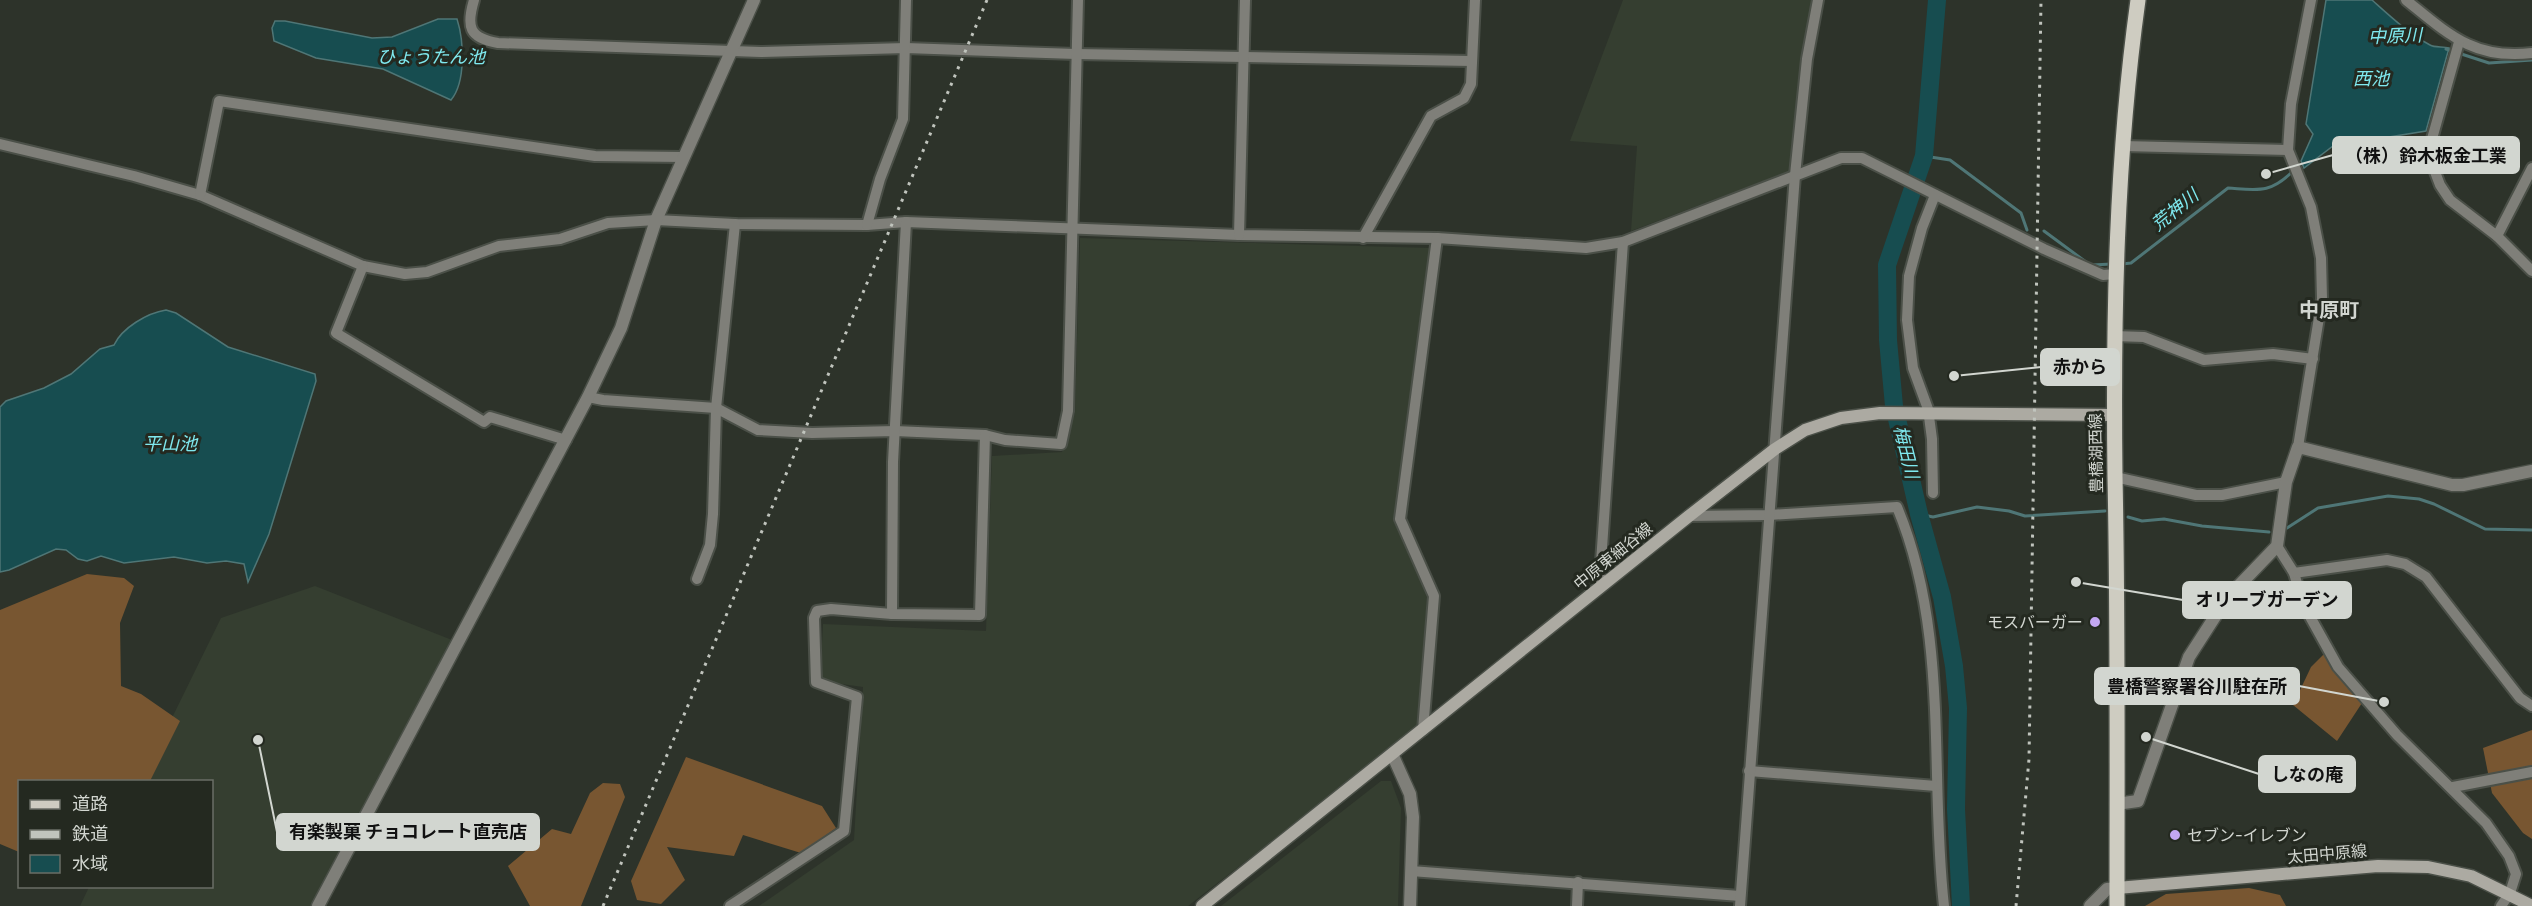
<svg xmlns="http://www.w3.org/2000/svg" width="2532" height="906" viewBox="0 0 2532 906" font-family="Rubik,'Noto Sans JP',sans-serif">
	<rect width="100%" height="100%" fill="#2d332a"/>
	<g fill="#353e30">
		<path d="M 1623,0 L 1814,0 L 1800,68 L 1792,170 L 1631,231 L 1637,146 L 1570,141 Z"/>
		<path d="M 1080,238 L 1431,248 L 1398,520 L 1427,598 L 1418,727 L 1188,906 L 759,906 L 854,840 L 863,687 L 820,681 L 823,624 L 986,631 L 992,456 L 1062,452 L 1075,413 Z"/>
		<path d="M 315,586 L 452,640 L 313,906 L 80,906 L 89,887 L 212,886 L 212,782 L 141,781 L 221,618 Z"/>
		<path d="M 1381,781 L 1391,781 L 1401,808 L 1398,906 L 1221,906 Z"/>
	</g>
	<g fill="#785631">
		<path d="M 87,574 L 124,578 L 134,586 L 120,623 L 121,686 L 141,694 L 180,721 L 150,781 L 20,782 L 19,852 L 0,844 L 0,610 Z"/>
		<path d="M 2324,654 L 2362,703 L 2337,741 L 2293,705 L 2311,667 Z"/>
		<path d="M 2532,730 L 2532,839 L 2523,833 L 2492,793 L 2483,748 Z"/>
		<path d="M 686,757 L 822,806 L 836,828 L 801,853 L 743,835 L 734,856 L 667,847 L 685,880 L 661,904 L 637,900 L 631,881 Z"/>
		<path d="M 603,783 L 620,784 L 625,797 L 581,906 L 530,906 L 508,866 L 552,829 L 571,834 L 590,793 Z"/>
		<path d="M 2249,888 L 2280,895 L 2286,906 L 2145,906 L 2166,894 Z"/>
	</g>
	<g fill="#174d50" stroke="#4f7676" stroke-width="1.5">
		<path d="M 2326,0 L 2372,0 C 2391,17 2408,33 2430,45 C 2435,48 2443,46 2449,48 L 2426,131 L 2333,146 L 2304,168 L 2301,161 L 2313,134 L 2306,124 Z"/>
		<path d="M 438,19 L 457,19 C 464,41 466,82 451,100 L 383,69 L 316,58 L 274,41 L 272,28 L 275,21 L 285,21 L 372,38 L 392,37 Z"/>
		<path d="M 166,310 L 176,313 L 228,347 L 315,374 L 316,381 L 269,534 L 248,582 L 244,564 L 226,561 L 207,563 L 174,557 L 124,563 L 101,556 L 87,561 L 78,559 L 66,550 L 56,549 L 9,570 L 0,572 L 0,407 L 6,401 L 44,388 L 71,374 L 100,349 L 114,345 C 122,328 147,313 166,310 Z"/>
	</g>
	<g fill="none" stroke-linecap="round" stroke-linejoin="round">
		<g stroke="#4f7676" stroke-width="3">
			<path d="M 2446,49 L 2489,63 L 2532,60"/>
			<path d="M 1924,156 L 1950,160 L 2021,213 L 2027,230"/>
			<path d="M 2044,231 L 2086,262"/>
			<path d="M 2122,264 L 2131,263 L 2228,188 C 2258,190 2270,194 2293,171"/>
			<path d="M 2092,265 L 2112,264"/>
			<path d="M 1919,514 L 1933,517 L 1977,507 L 2009,511 L 2025,516 L 2105,511"/>
			<path d="M 2128,517 L 2142,521 L 2164,519 L 2202,526 L 2269,532"/>
			<path d="M 2287,528 L 2318,508 L 2388,496 L 2419,499 L 2434,504 L 2485,529 L 2532,530"/>
		</g>
		<path stroke="#174d50" stroke-width="18" d="M 1937,0 L 1924,156 L 1887,265 L 1888,340 L 1894,406 L 1919,514 L 1942,597 L 1954,666 L 1958,708 L 1956,809 L 1961,906"/>
		<g stroke="#4b5048" stroke-width="14">
			<g id="minor">
				<path d="M 474,0 C 466,27 469,38 498,43 L 761,52 L 906,48 L 1076,54 L 1472,61"/>
				<path d="M 2406,0 C 2448,34 2474,60 2532,53"/>
				<path d="M 2459,42 L 2430,146 L 2432,164 L 2440,185 L 2450,200 L 2497,236 L 2532,271"/>
				<path d="M 0,144 L 134,176 L 200,195 L 363,266 L 405,274 L 427,272 L 499,246 L 560,239 L 608,223 L 656,220 L 735,224 L 867,225 L 906,222 L 1239,235 L 1437,238 L 1586,248 L 1623,242 L 1841,158 L 1862,158 L 2044,249 L 2103,275 L 2115,274"/>
				<path d="M 2123,146 L 2288,150"/>
				<path d="M 200,195 L 219,101 L 595,156 L 684,157"/>
				<path d="M 867,225 L 880,179 L 903,119 L 906,0"/>
				<path d="M 1239,235 L 1245,0"/>
				<path d="M 2497,236 L 2532,168"/>
				<path d="M 1363,238 L 1431,116 L 1464,98 L 1471,84 L 1475,0"/>
				<path d="M 363,266 L 336,333 L 484,422 L 490,417 L 566,440"/>
				<path d="M 2114,336 L 2144,337 L 2204,360 L 2273,354 L 2313,359"/>
				<path d="M 588,397 L 603,400 L 716,408 L 758,430 L 812,433 L 895,431 L 985,435 L 1005,440 L 1061,444 L 1068,411 L 1078,0"/>
				<path d="M 2298,447 L 2322,299 L 2321,258 L 2311,207 L 2288,150 L 2291,104 L 2311,0"/>
				<path d="M 2115,477 L 2196,495 L 2222,495 L 2286,482"/>
				<path d="M 1933,493 L 1932,439 L 1928,409 L 1913,368 L 1907,320 L 1909,276 L 1922,228 L 1935,195"/>
				<path d="M 1689,516 L 1769,515 L 1897,507 C 1950,633 1929,774 1944,906"/>
				<path d="M 2277,546 L 2294,573 L 2303,604 L 2338,667 L 2397,735 L 2486,823 L 2509,856 L 2516,874 L 2510,893 L 2501,906"/>
				<path d="M 2294,573 L 2387,560 L 2405,564 L 2426,577 L 2520,698 L 2532,706"/>
				<path d="M 697,579 L 710,545 L 713,514 L 716,408 L 735,224"/>
				<path d="M 1602,585 L 1600,577 L 1623,242"/>
				<path d="M 892,614 L 893,462 L 906,222"/>
				<path d="M 1423,730 L 1434,596 L 1400,519 L 1437,238"/>
				<path d="M 1749,771 L 1936,786"/>
				<path d="M 2453,787 L 2532,772"/>
				<path d="M 1411,871 L 1740,896"/>
				<path d="M 730,906 L 844,831 L 857,697 L 816,682 L 814,618 L 817,611 L 831,609 L 892,614 L 980,615 L 985,435"/>
				<path d="M 1577,906 L 1578,882"/>
				<path d="M 1740,906 L 1795,175 L 1807,59 L 1818,0"/>
			</g>
		</g>
		<g stroke="#4b5048" stroke-width="15">
			<g id="tertiary">
				<path d="M 1393,756 L 1410,794 L 1413,817 L 1410,906"/>
				<path d="M 2116,804 L 2138,801 L 2189,657 L 2227,598 L 2277,546 L 2286,482 L 2298,447 L 2452,485 L 2463,485 L 2532,471"/>
				<path d="M 318,906 L 588,397 L 621,328 L 656,220 L 754,0"/>
				<path d="M 2090,906 L 2107,889 L 2117,888"/>
			</g>
		</g>
		<g stroke="#4b5048" stroke-width="15">
			<g id="secondary">
				<path d="M 2117,888 L 2378,866 L 2428,867 L 2471,876 L 2532,906"/>
				<path d="M 1202,906 L 1689,516 L 1775,449 L 1805,430 L 1841,418 L 1880,413 L 2113,415"/>
			</g>
		</g>
		<g stroke="#4b5048" stroke-width="18">
			<path id="primary" d="M 2117,906 C 2117,763 2118,620 2115,477 C 2113,318 2116,158 2138,0"/>
		</g>
		<use href="#minor" stroke="#7f7f79" stroke-width="10"/>
		<use href="#tertiary" stroke="#7f7f79" stroke-width="12"/>
		<use href="#secondary" stroke="#acaaa2" stroke-width="12"/>
		<use href="#primary" stroke="#ceccc1" stroke-width="15"/>
		<g stroke="#c0c4bd" stroke-width="3" stroke-dasharray="3 6" stroke-linecap="butt">
			<path d="M 603,906 L 987,0"/>
			<path d="M 2016,906 L 2029,759 L 2041,0"/>
		</g>
	</g>
	<g fill="#c3a7f2" stroke="#242920" stroke-width="2">
		<circle cx="2095" cy="622" r="6"/>
		<circle cx="2175" cy="835" r="6"/>
	</g>
	<g text-anchor="middle" dominant-baseline="central" stroke-width="6" stroke-linejoin="round" paint-order="stroke">
		<g font-size="16" fill="#d2d6d0" stroke="#242920">
			<text transform="translate(2096 453) rotate(-91)">豊橋湖西線</text>
			<text transform="translate(1613 556) rotate(-39)">中原東細谷線</text>
			<text transform="translate(2327 854) rotate(-5)">太田中原線</text>
		</g>
		<g font-size="16" fill="#d2d6d0" stroke="#242920" text-anchor="end">
			<text x="2083" y="622">モスバーガー</text>
			<text x="2187" y="835" text-anchor="start">セブン-イレブン</text>
		</g>
		<g font-size="18" font-style="italic" fill="#7fe9ef" stroke="#242920">
			<text transform="translate(2395 36) rotate(-2)">中原川</text>
			<text x="431" y="57">ひょうたん池</text>
			<text x="2371" y="79">西池</text>
			<text transform="translate(2175 210) rotate(-39)">荒神川</text>
			<text x="170" y="444">平山池</text>
			<text transform="translate(1906 452) rotate(76)">梅田川</text>
		</g>
		<g font-size="20" font-weight="bold" fill="#d2d6d0" stroke="#242920">
			<text x="2329" y="310">中原町</text>
		</g>
	</g>
	<path fill="none" stroke="#d2d6d0" stroke-width="2" d="M2266 174L2333 155M1954 376L2041 367M2076 582L2183 600M2384 702L2299 686M2146 737L2259 774M258 740L277 832"/>
	<g fill="#d2d6d0" stroke="#242920" stroke-width="2">
		<circle cx="2266" cy="174" r="6"/>
		<circle cx="1954" cy="376" r="6"/>
		<circle cx="2076" cy="582" r="6"/>
		<circle cx="2384" cy="702" r="6"/>
		<circle cx="2146" cy="737" r="6"/>
		<circle cx="258" cy="740" r="6"/>
	</g>
	<g fill="#d2d6d0" stroke="#d2d6d0" stroke-width="2">
		<rect x="2333" y="137" width="186" height="36" rx="6"/>
		<rect x="2041" y="349" width="78" height="36" rx="6"/>
		<rect x="2183" y="582" width="168" height="36" rx="6"/>
		<rect x="2095" y="668" width="204" height="36" rx="6"/>
		<rect x="2259" y="756" width="96" height="36" rx="6"/>
		<rect x="277" y="814" width="262" height="36" rx="6"/>
	</g>
	<g font-size="18" text-anchor="middle" font-weight="bold" fill="#111">
		<text x="2426" y="162">（株）鈴木板金工業</text>
		<text x="2080" y="373">赤から</text>
		<text x="2267" y="606">オリーブガーデン</text>
		<text x="2197" y="693">豊橋警察署谷川駐在所</text>
		<text x="2307" y="781">しなの庵</text>
		<text x="408" y="838">有楽製菓 チョコレート直売店</text>
	</g>
	<rect x="18" y="780" width="195" height="108" fill="#242920" stroke="#6a6e66" stroke-width="1.5"/>
	<rect x="30" y="800" width="30" height="9" fill="#ceccc1" stroke="#6a6e66" stroke-width="1.5"/>
	<text x="72" y="810" font-size="18" fill="#d2d6d0">道路</text>
	<rect x="30" y="830" width="30" height="9" fill="#c0c4bd" stroke="#6a6e66" stroke-width="1.5"/>
	<text x="72" y="840" font-size="18" fill="#d2d6d0">鉄道</text>
	<rect x="30" y="855" width="30" height="18" fill="#174d50" stroke="#6a6e66" stroke-width="1.5"/>
	<text x="72" y="870" font-size="18" fill="#d2d6d0">水域</text>
</svg>
